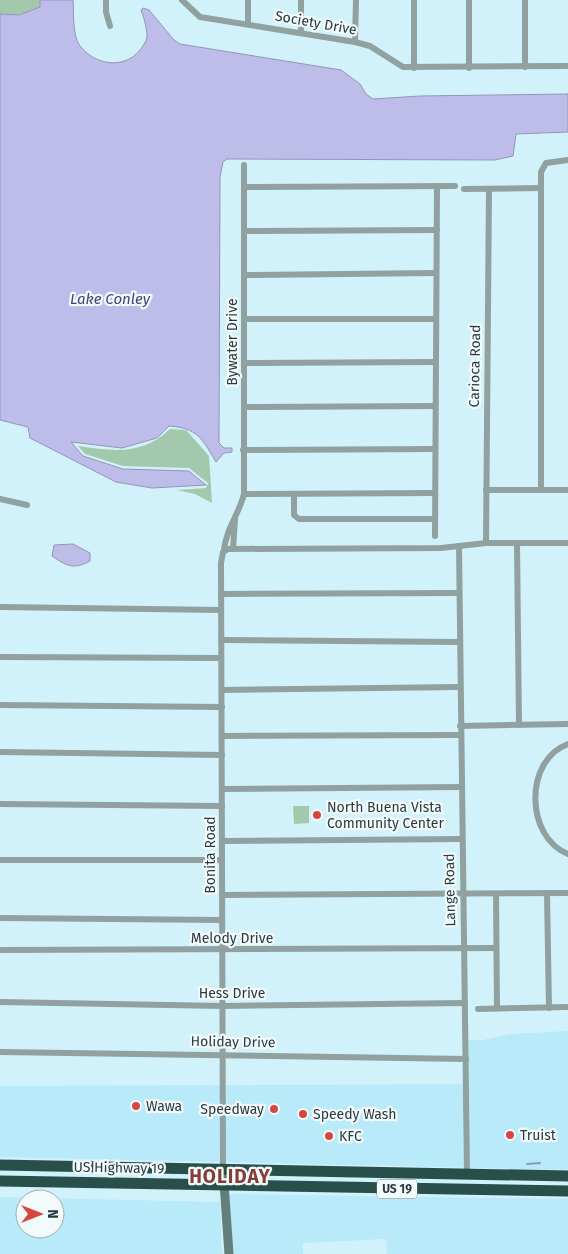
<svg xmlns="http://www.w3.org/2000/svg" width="568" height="1254" viewBox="0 0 568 1254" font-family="'Fira Sans',sans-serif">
	<rect width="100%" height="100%" fill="#d1f1fb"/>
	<g fill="#b9eafa" fill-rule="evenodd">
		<path d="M 568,1031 L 568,1170 L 0,1157 L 0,1086 L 469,1084 L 467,1040 L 483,1040 L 510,1034 Z"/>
		<path d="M 229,1194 L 568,1199 L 568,1254 L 387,1254 L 386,1239 L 303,1243 L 303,1254 L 232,1254 Z"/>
		<path d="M 0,1197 L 220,1202 L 222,1254 L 0,1254 ZM 25,1199 L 55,1199 L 55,1229 L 25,1229 Z"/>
	</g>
	<g fill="#a4c8ac">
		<path d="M 0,0 L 40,0 L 40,7 L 19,15 L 0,14 Z"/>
		<path d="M 170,429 L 186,430 L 209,456 L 212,503 L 195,494 L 177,490 L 206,488 L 208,483 L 189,468 L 123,466 L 85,454 L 78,446 C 113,451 142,456 170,429 Z"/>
		<path d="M 293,806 L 309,806 L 309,823 L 294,824 Z"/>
	</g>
	<g fill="#bebde9" stroke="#9296b6">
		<path d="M 40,0 L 73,0 C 74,13 72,35 80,46 C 95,65 124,70 140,50 C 143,46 146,42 147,37 C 147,28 144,18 141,10 L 143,8 L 149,10 L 174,40 L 180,44 L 341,70 L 360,84 L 366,94 L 373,99 L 420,96 L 568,94 L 568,132 L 516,134 L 513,156 L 495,160 L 227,159 L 223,162 L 220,177 L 219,443 L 224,448 L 232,448 L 232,452 L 224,453 L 216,462 C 202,438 197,428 169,426 L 157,438 L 122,448 L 71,442 L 83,456 L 123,469 L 189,471 L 206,485 L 152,488 L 116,482 L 30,438 L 28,427 L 0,420 L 0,14 L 19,15 L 40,7 Z"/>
		<path d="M 73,544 L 90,553 L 90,561 C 73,570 67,566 52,556 L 54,545 Z"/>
	</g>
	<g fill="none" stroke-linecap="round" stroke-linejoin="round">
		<path stroke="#9296b6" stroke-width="2" d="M 527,1164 L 540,1163"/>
		<g stroke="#90a19f" stroke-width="6">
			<path d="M 106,0 L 106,12 L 110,26"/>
			<path d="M 182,0 L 200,17 L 355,42 L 370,46 L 403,67 L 568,66"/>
			<path d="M 248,24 L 248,0"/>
			<path d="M 301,32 L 301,0"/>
			<path d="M 355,42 L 356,0"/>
			<path d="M 525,67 L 525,0"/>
			<path d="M 414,68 L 414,0"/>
			<path d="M 469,68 L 469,0"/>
			<path d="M 245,187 L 455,186"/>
			<path d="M 464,189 L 541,188"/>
			<path d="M 245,231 L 437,230"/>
			<path d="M 245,275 L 436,273"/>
			<path d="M 244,319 L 436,319"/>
			<path d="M 244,363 L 436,362"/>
			<path d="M 245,407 L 435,406"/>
			<path d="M 243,450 L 435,449"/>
			<path d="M 486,490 L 568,490"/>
			<path d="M 541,490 L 541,172 L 546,163 L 568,160"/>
			<path d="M 244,494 L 435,493"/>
			<path d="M 294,494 L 294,515 L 299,519 L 435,519"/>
			<path d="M 0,499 L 27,505"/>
			<path d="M 435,536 L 437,186"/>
			<path d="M 486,543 L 489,189"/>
			<path d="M 517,544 L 519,725"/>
			<path d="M 459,546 L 467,1174"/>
			<path d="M 233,549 L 235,519"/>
			<path d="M 224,550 C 226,529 239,514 244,494 L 244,165"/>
			<path d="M 221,594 L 458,593"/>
			<path d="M 0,607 L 221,610"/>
			<path d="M 221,640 L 458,642"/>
			<path d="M 0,657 L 221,658"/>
			<path d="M 222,690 L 459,687"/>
			<path d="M 0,705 L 222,707"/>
			<path d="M 460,726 L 568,724"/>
			<path d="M 222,736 L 460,735"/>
			<path d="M 568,744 C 524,760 525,837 568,854"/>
			<path d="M 0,752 L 222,755"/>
			<path d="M 222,789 L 461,787"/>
			<path d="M 0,804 L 222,806"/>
			<path d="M 222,841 L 462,839"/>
			<path d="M 0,860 L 222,860"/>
			<path d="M 496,894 L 497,1008"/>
			<path d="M 547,894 L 549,1008"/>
			<path d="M 222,895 L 568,893"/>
			<path d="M 0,918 L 222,920"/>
			<path d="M 0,950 L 496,948"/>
			<path d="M 0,1002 L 223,1006 L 465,1003"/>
			<path d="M 478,1009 L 568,1007"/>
			<path d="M 0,1052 L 466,1059"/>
			<path d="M 223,1169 L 221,563 L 223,552 L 228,549 L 441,548 L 486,543 L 568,543"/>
		</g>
		<path stroke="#647e7a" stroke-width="9" d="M 223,1169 L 229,1254"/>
		<g stroke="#294f4a" stroke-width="11">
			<path d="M 0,1165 L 568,1176"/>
			<path d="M 0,1181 L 568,1191"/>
		</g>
	</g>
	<g fill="#d6483f" stroke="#f2fafc" stroke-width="2">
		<circle cx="317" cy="815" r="5"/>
		<circle cx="136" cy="1106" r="5"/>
		<circle cx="274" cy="1109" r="5"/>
		<circle cx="303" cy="1114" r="5"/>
		<circle cx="510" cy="1135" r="5"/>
		<circle cx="329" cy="1136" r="5"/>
	</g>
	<g text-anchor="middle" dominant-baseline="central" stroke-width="4.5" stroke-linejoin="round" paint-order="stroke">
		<rect fill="#f2fafc" stroke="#677478" stroke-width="1" x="377" y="1179.5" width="40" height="19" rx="4"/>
		<g font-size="12" font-weight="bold" fill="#2b3a3f">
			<text x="397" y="1189">US 19</text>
		</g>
		<g font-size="14" fill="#2b3a3f" stroke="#f2fafc">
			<text transform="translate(316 23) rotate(10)">Society Drive</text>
			<text transform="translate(232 342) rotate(-90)">Bywater Drive</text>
			<text transform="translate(475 366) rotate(-89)">Carioca Road</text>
			<text transform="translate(210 855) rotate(-90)">Bonita Road</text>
			<text transform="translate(450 890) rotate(-91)">Lange Road</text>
			<text x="232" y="938">Melody Drive</text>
			<text x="232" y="993">Hess Drive</text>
			<text transform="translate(233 1042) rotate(1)">Holiday Drive</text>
			<text transform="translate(119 1168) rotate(1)">US Highway 19</text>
		</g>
		<g font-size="14" fill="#2b3a3f" stroke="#f2fafc" text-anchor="start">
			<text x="327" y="807">North Buena Vista<tspan x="327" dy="16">Community Center</tspan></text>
			<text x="146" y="1106">Wawa</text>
			<text x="264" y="1109" text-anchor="end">Speedway</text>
			<text x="313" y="1114">Speedy Wash</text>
			<text x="520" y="1135">Truist</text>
			<text x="339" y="1136">KFC</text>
		</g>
		<g font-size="15" font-style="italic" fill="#464178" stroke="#f2fafc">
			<text x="110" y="299">Lake Conley</text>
		</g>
		<g font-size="19" font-weight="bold" letter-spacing="1" fill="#853d36" stroke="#f2fafc">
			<text x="230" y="1176">HOLIDAY</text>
		</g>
	</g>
	<g transform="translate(40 1214) rotate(90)"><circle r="24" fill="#f2fafc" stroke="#a2adb0"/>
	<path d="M0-4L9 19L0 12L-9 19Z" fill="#d6483f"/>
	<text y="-8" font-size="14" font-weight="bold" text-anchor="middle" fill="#2b3a3f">N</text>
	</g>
</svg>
